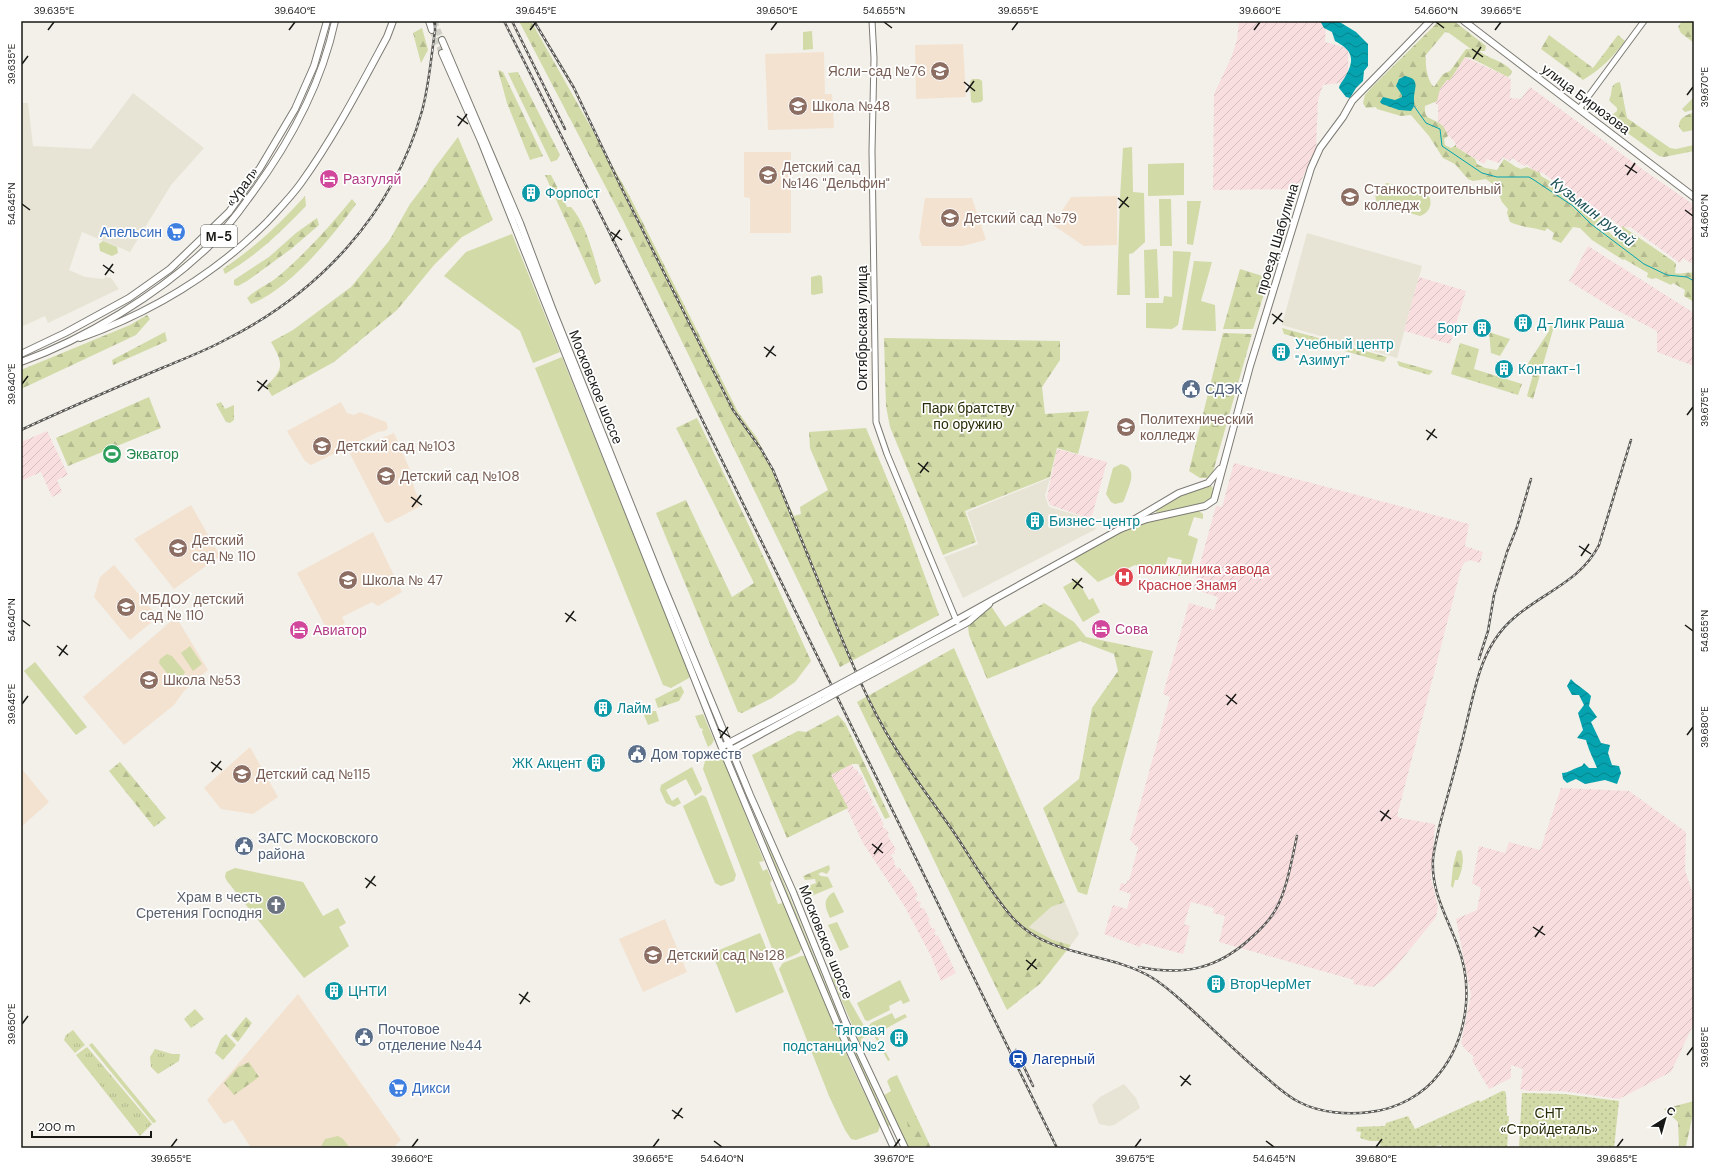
<svg xmlns="http://www.w3.org/2000/svg" width="1715" height="1169" viewBox="0 0 1715 1169" font-family="'DM Sans',sans-serif">
	<defs>
		<pattern id="industrial-furrows" width="10" height="10" patternUnits="userSpaceOnUse"><rect width="10" height="10" fill="#f9dee0"/><path d="M-1 1l2-2M0 10L10 0M9 11l2-2" fill="none" stroke="#d5bebf"/></pattern>
		<pattern id="forest-firs" width="22" height="20" patternUnits="userSpaceOnUse"><rect width="22" height="20" fill="#d2daa7"/><path d="M5 1l3.5 6h-7zM16 11l3.5 6h-7z" fill="#b4ba8f"/></pattern>
		<pattern id="park-tufts" width="24" height="20" patternUnits="userSpaceOnUse"><rect width="24" height="20" fill="#d2daa7"/><path d="M3 7l-1-3M5 7V3M7 7l1-3M15 17l-1-3M17 17v-4M19 17l1-3" fill="none" stroke="#b4ba8f"/></pattern>
		<pattern id="garden-dots" width="8" height="8" patternUnits="userSpaceOnUse"><rect width="8" height="8" fill="#d2daa7"/><path d="M2 2h.1M6 6h.1" fill="none" stroke="#b4ba8f" stroke-width="1.8" stroke-linecap="round"/></pattern>
		<pattern id="water-waves" width="16" height="10" patternUnits="userSpaceOnUse"><rect width="16" height="10" fill="#05a3af"/><path d="M0 5q4-4 8 0t8 0" fill="none" stroke="#05848d"/></pattern>
	</defs>
	<rect width="100%" height="100%" fill="#f2f0e8"/>
	<g fill="#e8e4d5">
		<path d="M 133,93 L 204,148 L 171,185 L 130,252 L 82,232 L 69,270 L 85,277 L 103,279 L 106,277 L 111,278 L 119,289 L 48,323 L 45,316 L 21,327 L 21,103 L 28,103 L 33,146 L 91,149 Z"/>
		<path d="M 1307,233 L 1422,266 L 1397,358 L 1282,325 Z"/>
		<path d="M 1050,478 L 1045,496 L 1049,507 L 1090,519 L 1096,529 L 963,598 L 944,557 L 978,544 L 967,512 Z"/>
		<path d="M 1065,902 L 1079,934 L 1071,945 L 1053,940 L 1029,927 L 1051,907 Z"/>
		<path d="M 1124,1084 L 1136,1098 L 1140,1108 L 1114,1125 L 1109,1126 L 1099,1124 L 1092,1105 L 1100,1097 Z"/>
	</g>
	<g fill="url(#industrial-furrows)">
		<path d="M 1239,21 L 1326,21 L 1325,42 L 1348,48 L 1348,82 L 1323,85 L 1318,99 L 1316,149 L 1297,189 L 1213,190 L 1214,94 L 1231,58 L 1237,40 Z"/>
		<path d="M 1465,57 L 1508,77 L 1511,80 L 1510,98 L 1521,99 L 1530,87 L 1645,171 L 1694,205 L 1694,262 L 1693,261 L 1691,263 L 1683,258 L 1680,263 L 1630,227 L 1622,228 L 1609,217 L 1606,221 L 1543,173 L 1537,173 L 1526,164 L 1524,166 L 1512,158 L 1510,161 L 1503,157 L 1499,163 L 1487,159 L 1484,164 L 1456,147 L 1455,142 L 1447,134 L 1443,126 L 1438,122 L 1438,105 L 1435,103 L 1440,89 L 1447,80 L 1450,80 Z"/>
		<path d="M 1588,246 L 1694,313 L 1694,366 L 1657,352 L 1657,331 L 1609,306 L 1569,281 Z"/>
		<path d="M 1419,277 L 1466,291 L 1450,344 L 1404,331 Z"/>
		<path d="M 47,431 L 68,475 L 57,480 L 62,492 L 52,497 L 41,472 L 21,481 L 21,442 Z"/>
		<path d="M 1057,449 L 1107,462 L 1091,519 L 1050,505 L 1047,497 Z"/>
		<path d="M 1234,463 L 1469,524 L 1465,546 L 1483,552 L 1480,563 L 1470,560 L 1464,563 L 1461,569 L 1397,816 L 1400,818 L 1435,824 L 1431,878 L 1438,907 L 1436,917 L 1395,968 L 1383,980 L 1373,987 L 1353,984 L 1354,980 L 1219,942 L 1225,916 L 1213,913 L 1214,908 L 1191,902 L 1184,924 L 1190,926 L 1183,954 L 1142,943 L 1140,947 L 1104,934 L 1113,905 L 1127,909 L 1131,894 L 1119,890 L 1121,883 L 1126,884 L 1127,880 L 1129,881 L 1138,848 L 1130,840 L 1170,697 L 1163,694 L 1189,603 L 1214,610 L 1218,597 L 1193,589 L 1216,506 L 1222,507 Z"/>
		<path d="M 852,764 L 854,769 L 856,769 L 859,773 L 857,776 L 861,774 L 866,787 L 863,788 L 864,790 L 866,789 L 873,802 L 871,804 L 872,806 L 874,805 L 884,825 L 882,826 L 883,828 L 885,828 L 889,833 L 887,835 L 896,849 L 894,851 L 895,853 L 891,855 L 895,862 L 894,863 L 897,869 L 899,867 L 912,884 L 918,896 L 915,898 L 918,902 L 920,901 L 921,904 L 919,905 L 922,909 L 924,908 L 930,920 L 928,921 L 932,929 L 934,928 L 936,931 L 934,932 L 936,936 L 938,935 L 956,973 L 941,981 L 931,956 L 905,907 L 863,843 L 831,775 Z"/>
		<path d="M 1561,788 L 1629,791 L 1686,832 L 1685,870 L 1694,897 L 1694,1023 L 1671,1072 L 1619,1099 L 1562,1091 L 1529,1091 L 1520,1089 L 1523,1069 L 1511,1065 L 1511,1078 L 1489,1089 L 1472,1060 L 1474,1057 L 1465,1049 L 1461,1043 L 1471,995 L 1456,919 L 1477,910 L 1481,888 L 1472,883 L 1479,846 L 1505,853 L 1509,842 L 1540,850 Z"/>
	</g>
	<g fill="#f4e2d1">
		<path d="M 963,44 L 966,97 L 916,99 L 915,45 Z"/>
		<path d="M 824,52 L 825,94 L 832,94 L 834,128 L 768,130 L 765,54 Z"/>
		<path d="M 744,152 L 791,152 L 791,233 L 750,233 L 750,198 L 744,197 Z"/>
		<path d="M 1117,196 L 1117,245 L 1084,246 L 1053,225 L 1071,197 Z"/>
		<path d="M 925,198 L 972,198 L 986,240 L 963,246 L 922,246 L 919,238 Z"/>
		<path d="M 341,402 L 347,413 L 354,415 L 360,412 L 386,422 L 388,428 L 385,431 L 378,432 L 311,465 L 305,461 L 287,431 Z"/>
		<path d="M 394,433 L 410,470 L 414,488 L 420,503 L 419,507 L 388,523 L 385,522 L 349,452 Z"/>
		<path d="M 191,505 L 220,556 L 174,589 L 134,539 Z"/>
		<path d="M 373,532 L 402,592 L 378,606 L 372,602 L 342,617 L 345,623 L 329,633 L 297,573 Z"/>
		<path d="M 114,565 L 158,617 L 130,640 L 94,597 L 100,577 Z"/>
		<path d="M 176,617 L 208,670 L 184,691 L 174,705 L 124,745 L 83,697 Z"/>
		<path d="M 250,747 L 278,797 L 253,814 L 221,809 L 204,788 Z"/>
		<path d="M 21,768 L 49,802 L 21,827 Z"/>
		<path d="M 665,919 L 687,972 L 643,992 L 619,939 Z"/>
		<path d="M 298,994 L 401,1140 L 393,1148 L 251,1148 L 233,1120 L 224,1124 L 207,1100 Z"/>
	</g>
	<g fill="#d2daa7">
		<path d="M 812,31 L 813,49 L 803,50 L 803,32 Z"/>
		<path d="M 972,79 L 979,79 L 982,81 L 983,100 L 981,102 L 973,103 L 971,101 L 970,82 Z"/>
		<path d="M 1132,147 L 1133,192 L 1144,193 L 1145,242 L 1133,253 L 1129,254 L 1130,295 L 1117,295 L 1120,198 L 1123,148 Z"/>
		<path d="M 1184,163 L 1184,195 L 1148,196 L 1148,164 Z"/>
		<path d="M 1387,183 L 1425,193 L 1430,198 C 1432,207 1428,213 1420,216 L 1379,204 L 1376,201 L 1375,193 L 1378,187 Z"/>
		<path d="M 1159,199 L 1171,199 L 1172,246 L 1160,246 Z"/>
		<path d="M 1187,201 L 1201,201 L 1193,245 L 1187,244 Z"/>
		<path d="M 512,234 L 560,352 L 533,363 L 520,331 L 444,276 L 466,252 Z"/>
		<path d="M 103,241 L 117,247 L 118,253 L 112,256 L 100,251 L 99,244 Z"/>
		<path d="M 1157,249 L 1159,298 L 1145,298 L 1144,250 Z"/>
		<path d="M 1173,251 L 1191,252 L 1178,325 L 1172,329 L 1146,328 L 1146,303 L 1163,303 L 1164,296 L 1172,297 Z"/>
		<path d="M 1194,261 L 1212,262 L 1201,301 L 1215,305 L 1216,331 L 1182,330 Z"/>
		<path d="M 820,275 L 822,277 L 823,293 L 813,295 L 811,294 L 811,277 Z"/>
		<path d="M 562,357 L 690,675 L 689,678 L 671,688 L 663,685 L 535,368 Z"/>
		<path d="M 1121,464 C 1139,468 1129,486 1125,498 L 1123,502 L 1115,504 L 1111,502 L 1106,494 L 1113,468 Z"/>
		<path d="M 1210,485 L 1213,488 L 1211,499 L 1205,504 L 1157,513 L 1156,512 L 1156,510 L 1184,494 Z"/>
		<path d="M 1197,510 L 1203,514 L 1203,519 L 1194,517 L 1188,535 L 1198,539 L 1188,576 L 1178,576 L 1182,560 L 1168,557 L 1163,573 L 1135,565 L 1098,582 L 1073,559 L 1133,526 Z"/>
		<path d="M 1077,579 L 1089,600 L 1093,598 L 1100,612 L 1083,622 L 1063,587 Z"/>
		<path d="M 190,646 L 202,664 L 193,671 L 181,653 Z"/>
		<path d="M 167,654 L 172,656 L 185,672 L 180,681 L 173,681 L 159,663 L 160,659 Z"/>
		<path d="M 35,662 L 87,727 L 76,735 L 24,671 Z"/>
		<path d="M 645,709 L 647,711 L 656,711 L 659,721 L 648,725 L 642,710 Z"/>
		<path d="M 703,714 L 714,740 L 712,744 L 708,747 L 702,732 L 703,729 L 700,728 L 695,716 Z"/>
		<path d="M 718,755 L 723,758 L 764,861 L 759,862 L 763,871 L 767,869 L 772,880 L 770,883 L 778,904 L 783,903 L 802,948 L 799,953 L 779,962 L 776,959 L 703,769 L 705,761 Z"/>
		<path d="M 692,767 L 702,789 L 701,792 L 695,796 L 686,779 L 666,790 L 672,801 L 678,797 L 681,803 L 674,807 L 666,803 L 660,790 L 661,785 Z"/>
		<path d="M 702,795 L 706,797 L 736,875 L 734,881 L 721,886 L 715,883 L 683,806 Z"/>
		<path d="M 762,833 L 772,854 L 840,1019 L 890,1126 L 888,1126 L 838,1019 Z"/>
		<path d="M 235,868 L 303,882 L 323,916 L 338,908 L 346,923 L 339,927 L 349,946 L 304,978 L 227,881 L 225,877 L 226,872 Z"/>
		<path d="M 834,892 L 844,912 L 830,918 C 825,907 822,899 834,892 Z"/>
		<path d="M 837,922 L 849,947 L 840,951 L 828,925 Z"/>
		<path d="M 760,933 L 784,992 L 736,1013 L 712,953 Z"/>
		<path d="M 801,956 L 806,956 L 851,1065 L 880,1126 L 878,1132 L 856,1140 L 851,1139 L 845,1130 L 829,1096 L 779,969 L 783,963 Z"/>
		<path d="M 835,975 L 868,1033 L 868,1035 L 861,1039 L 862,1042 L 860,1043 L 832,978 Z"/>
		<path d="M 900,980 L 910,1001 L 903,1004 L 901,1000 L 889,1006 L 890,1010 L 868,1021 L 865,1020 L 857,1003 Z"/>
		<path d="M 892,1013 L 895,1019 L 905,1014 L 907,1017 L 876,1034 L 890,1060 L 888,1061 L 869,1026 L 871,1023 Z"/>
		<path d="M 92,1043 L 156,1121 L 156,1122 L 153,1123 L 89,1045 Z"/>
		<path d="M 897,1075 L 931,1148 L 905,1148 L 881,1097 L 891,1091 L 887,1081 L 890,1078 Z"/>
		<path d="M 338,1136 L 343,1139 L 350,1148 L 320,1148 L 325,1139 Z"/>
	</g>
	<g fill="url(#forest-firs)" fill-rule="evenodd">
		<path d="M 519,21 L 531,21 L 630,197 L 738,412 L 757,438 L 794,516 L 801,514 L 800,507 L 828,490 L 810,448 L 809,432 L 866,428 L 904,519 L 939,615 L 840,667 L 624,222 Z"/>
		<path d="M 1439,21 L 1454,21 L 1486,46 L 1485,51 L 1479,51 C 1491,60 1502,60 1512,71 L 1511,74 L 1508,77 L 1471,58 L 1465,57 L 1450,80 L 1447,80 L 1440,89 L 1437,101 L 1425,106 C 1424,120 1430,117 1439,123 C 1444,126 1446,131 1448,136 L 1444,139 L 1445,145 L 1451,148 L 1456,145 L 1456,147 L 1475,159 L 1477,164 L 1485,168 L 1497,170 L 1504,159 L 1516,167 L 1521,169 L 1527,167 L 1540,173 L 1541,176 L 1573,195 L 1602,218 L 1598,221 L 1598,229 L 1606,229 L 1612,235 L 1618,237 L 1621,234 L 1622,226 L 1673,261 L 1676,264 L 1675,273 C 1682,275 1687,271 1694,273 L 1694,302 L 1684,296 L 1685,290 L 1673,283 L 1671,285 L 1656,278 L 1652,279 L 1647,277 L 1648,273 L 1624,259 L 1623,260 L 1592,240 L 1580,228 L 1573,227 L 1561,243 L 1552,239 L 1554,233 L 1547,228 L 1545,231 C 1533,227 1523,228 1510,222 L 1507,213 L 1508,209 L 1502,202 L 1498,193 L 1498,188 L 1486,179 L 1473,181 L 1468,179 L 1455,164 L 1443,158 L 1429,136 L 1411,115 L 1401,116 L 1377,109 L 1376,107 L 1366,108 L 1363,103 L 1365,95 L 1372,87 ZM 1445,32 L 1449,33 L 1471,49 L 1466,49 L 1450,71 L 1443,74 L 1434,87 C 1428,82 1425,66 1426,58 L 1425,56 Z"/>
		<path d="M 1682,21 L 1694,21 L 1694,43 L 1681,33 L 1678,27 Z"/>
		<path d="M 422,28 L 428,50 L 421,63 L 413,33 Z"/>
		<path d="M 1549,35 L 1593,68 L 1618,35 L 1625,41 C 1612,58 1601,69 1583,80 L 1541,49 Z"/>
		<path d="M 498,70 L 503,72 L 543,156 L 530,160 L 507,103 Z"/>
		<path d="M 518,72 L 560,155 L 557,160 L 551,162 L 508,73 Z"/>
		<path d="M 1620,82 L 1627,118 L 1670,148 L 1676,149 L 1694,145 L 1694,151 L 1664,157 L 1659,156 L 1610,120 L 1610,117 L 1617,111 L 1617,108 L 1609,100 C 1614,92 1608,84 1620,82 Z"/>
		<path d="M 1694,97 L 1694,130 L 1683,132 L 1679,127 C 1679,118 1684,116 1692,113 L 1694,111 L 1692,110 L 1685,112 L 1682,109 Z"/>
		<path d="M 458,137 L 493,220 L 462,237 L 434,265 L 397,310 L 334,362 L 272,396 L 266,386 C 285,369 283,363 271,342 L 293,330 L 351,287 L 389,241 L 410,204 L 427,182 L 433,170 Z"/>
		<path d="M 545,175 L 551,175 L 567,207 L 571,207 C 587,225 594,258 601,281 L 595,285 Z"/>
		<path d="M 305,196 L 306,206 C 281,232 256,256 225,274 L 223,269 C 254,248 280,224 305,196 Z"/>
		<path d="M 352,199 L 356,204 C 332,237 290,289 251,304 L 247,298 C 256,289 270,284 280,275 C 307,252 330,226 352,199 Z"/>
		<path d="M 317,218 L 319,225 L 291,249 L 247,281 L 238,286 L 234,285 L 234,280 L 269,257 L 296,233 Z"/>
		<path d="M 1240,269 L 1269,278 L 1253,329 L 1223,329 Z"/>
		<path d="M 147,315 L 150,319 L 136,335 L 21,389 L 21,370 L 130,325 Z"/>
		<path d="M 1551,322 L 1555,323 L 1533,399 L 1527,396 L 1534,371 L 1525,368 L 1549,331 Z"/>
		<path d="M 1282,328 L 1387,357 L 1384,362 L 1284,334 Z"/>
		<path d="M 165,332 L 167,341 L 113,365 L 112,360 Z"/>
		<path d="M 1489,332 L 1510,339 L 1500,356 L 1491,353 Z"/>
		<path d="M 1223,333 L 1252,334 L 1213,472 L 1207,478 L 1200,478 L 1189,471 Z"/>
		<path d="M 884,338 L 1060,341 L 1060,360 L 1042,387 L 1045,414 L 1089,411 L 1078,454 L 1057,448 L 1050,477 L 965,511 L 976,542 L 943,555 L 890,427 L 886,406 Z"/>
		<path d="M 1460,343 L 1479,349 L 1474,369 L 1522,384 L 1518,395 L 1451,374 Z"/>
		<path d="M 1397,361 L 1433,371 L 1429,375 L 1399,366 Z"/>
		<path d="M 149,397 L 161,428 L 68,466 L 56,438 Z"/>
		<path d="M 221,402 L 225,409 L 234,405 L 234,420 L 230,423 L 226,422 L 216,404 Z"/>
		<path d="M 697,418 L 752,532 L 811,661 L 795,682 L 772,698 L 742,713 L 738,712 L 656,513 L 686,500 L 732,597 L 754,583 L 676,428 Z"/>
		<path d="M 1044,603 L 1074,622 L 1086,637 L 1153,651 L 1087,895 L 1078,892 L 1043,808 L 1079,779 L 1092,708 L 1118,671 L 1114,654 L 1080,641 L 987,679 L 969,635 L 968,626 L 991,606 L 1005,627 Z"/>
		<path d="M 954,648 L 1065,902 L 1051,907 L 1029,927 L 1053,940 L 1071,945 L 1041,983 L 1007,1010 L 857,702 Z"/>
		<path d="M 681,686 L 684,692 L 679,701 L 658,708 L 655,699 Z"/>
		<path d="M 838,715 L 845,723 L 890,817 L 885,819 L 858,764 L 852,764 L 831,775 L 848,808 L 787,838 L 752,755 L 798,731 L 806,732 Z"/>
		<path d="M 120,762 L 166,818 L 154,827 L 109,771 Z"/>
		<path d="M 1461,850 C 1465,859 1462,871 1458,880 L 1455,880 L 1453,888 L 1451,886 L 1453,866 L 1457,851 Z"/>
		<path d="M 829,865 L 830,869 L 827,874 L 822,872 L 818,874 L 821,876 L 828,877 L 833,887 L 809,897 L 806,892 L 808,886 L 816,883 L 815,879 L 805,880 L 803,876 Z"/>
		<path d="M 246,1017 L 252,1023 L 238,1042 L 231,1035 Z"/>
		<path d="M 226,1034 L 236,1045 L 223,1060 L 215,1053 L 221,1039 Z"/>
		<path d="M 249,1062 L 259,1077 L 234,1095 L 224,1083 L 238,1067 Z"/>
		<path d="M 1694,1101 L 1694,1109 L 1686,1146 L 1679,1146 L 1678,1122 L 1664,1109 Z"/>
		<path d="M 916,1116 L 931,1148 L 916,1148 L 909,1134 L 907,1122 L 909,1119 Z"/>
	</g>
	<g fill="url(#park-tufts)">
		<path d="M 195,1009 L 204,1019 L 191,1028 L 184,1019 Z"/>
		<path d="M 73,1030 L 85,1045 L 75,1053 L 64,1040 L 66,1035 Z"/>
		<path d="M 87,1047 L 152,1124 L 140,1136 L 76,1055 Z"/>
		<path d="M 155,1049 L 172,1054 L 180,1054 L 179,1061 L 158,1074 L 151,1067 L 150,1057 Z"/>
	</g>
	<g fill="url(#garden-dots)">
		<path d="M 1502,1091 L 1505,1091 L 1506,1094 L 1507,1116 L 1509,1116 L 1507,1148 L 1442,1148 L 1441,1145 L 1430,1148 L 1381,1148 L 1379,1141 L 1370,1141 L 1360,1138 L 1361,1132 L 1356,1131 L 1357,1127 L 1385,1126 L 1386,1123 L 1408,1116 L 1415,1129 L 1479,1100 L 1480,1102 Z"/>
		<path d="M 1522,1093 L 1564,1094 L 1619,1101 L 1614,1148 L 1519,1148 Z"/>
	</g>
	<g fill="url(#water-waves)">
		<path d="M 1320,21 L 1338,21 L 1356,32 L 1368,44 L 1368,66 L 1364,71 L 1363,81 L 1356,88 L 1350,98 L 1346,97 L 1339,88 C 1340,83 1343,81 1345,77 C 1356,59 1352,50 1335,41 L 1332,32 L 1324,28 Z"/>
		<path d="M 1405,76 C 1421,79 1414,88 1414,99 C 1414,103 1415,104 1413,108 L 1411,111 L 1399,110 L 1382,104 L 1380,102 L 1383,97 L 1395,100 L 1402,97 L 1402,95 L 1396,86 L 1399,79 Z"/>
		<path d="M 1571,679 C 1577,686 1585,689 1591,696 L 1589,706 L 1597,717 L 1591,722 L 1601,743 L 1610,745 L 1608,753 L 1612,765 L 1619,766 L 1621,773 L 1617,784 L 1605,780 L 1585,784 L 1576,779 L 1567,783 L 1563,779 L 1562,773 C 1569,773 1574,768 1582,766 L 1584,763 L 1589,768 L 1597,768 C 1593,758 1589,751 1586,740 L 1577,738 L 1583,730 L 1578,713 L 1584,705 L 1579,695 L 1572,695 L 1567,686 Z"/>
	</g>
	<g fill="none" stroke-linecap="round" stroke-linejoin="round">
		<path stroke="#05a3af" stroke-width="1" d="M 1414,106 L 1426,123 L 1440,129 L 1442,146 L 1482,173 L 1497,177 L 1529,177 L 1534,180 L 1573,206 L 1591,224 L 1644,264 L 1667,275 L 1687,277 L 1694,281"/>
		<g stroke="#d1d0c8" stroke-width="6" stroke-dasharray="6 3" stroke-linecap="butt">
			<path d="M 434,21 L 442,40"/>
			<path d="M 432,30 L 442,53"/>
		</g>
		<g stroke="#7d7b74" stroke-width="7">
			<g id="secondary">
				<path d="M 872,21 L 874,58 L 872,151 L 876,422 L 887,454 L 957,622"/>
				<path d="M 1579,109 L 1644,21"/>
			</g>
		</g>
		<g stroke="#7d7b74" stroke-width="8">
			<g id="primary">
				<path d="M 429,21 L 432,30"/>
				<path d="M 1464,21 L 1694,197"/>
				<path d="M 442,40 L 520,223 L 552,308 L 661,580 L 750,795 L 793,892 L 845,1021 L 905,1148"/>
				<path d="M 442,53 L 481,141 L 724,753 L 836,1021 L 894,1148"/>
				<path d="M 80,338 C 150,313 214,275 267,222 C 278,210 291,197 301,183 C 334,137 360,87 387,37 L 393,21"/>
				<path d="M 1130,522 L 1179,493 L 1208,483 L 1220,469"/>
				<path d="M 1120,529 L 1147,519 L 1205,506 L 1214,500 L 1250,366 L 1311,168 L 1320,148 L 1343,117 L 1352,101 L 1430,21"/>
				<path d="M 872,667 L 1122,528"/>
				<path d="M 875,672 L 968,622 L 989,604"/>
				<path d="M 725,745 L 820,695"/>
				<path d="M 728,752 L 825,699"/>
			</g>
		</g>
		<g stroke="#7d7b74" stroke-width="8">
			<g id="trunk">
				<path d="M 21,354 L 65,333 L 129,298 L 170,269 L 229,212 L 260,168 L 295,109 L 314,66 L 327,21"/>
				<path d="M 21,362 C 85,339 159,294 208,247 C 223,232 236,216 248,199 C 288,146 321,86 335,21"/>
			</g>
		</g>
		<use href="#secondary" stroke="#fff" stroke-width="5"/>
		<use href="#primary" stroke="#fff" stroke-width="6"/>
		<use href="#trunk" stroke="#fff" stroke-width="6"/>
		<g stroke="#5a5955" stroke-width="2.5">
			<g id="rail">
				<path d="M 504,21 L 675,364 L 1057,1148"/>
				<path d="M 512,21 L 565,129"/>
				<path d="M 534,21 L 574,88 L 623,191 L 733,410 L 761,449 L 773,470 C 789,510 806,550 822,590 C 843,641 864,697 893,744 C 911,774 933,802 953,831 C 972,859 989,891 1012,917 C 1048,958 1107,951 1151,977 C 1163,984 1173,993 1183,1002 C 1209,1025 1234,1050 1261,1073 C 1273,1083 1285,1095 1299,1102 C 1320,1113 1348,1115 1370,1112 C 1397,1109 1423,1095 1439,1074 C 1468,1038 1474,986 1457,944 C 1446,915 1431,891 1433,859 C 1434,848 1437,838 1439,828 C 1445,804 1452,781 1458,757 C 1466,729 1471,699 1480,671 C 1487,650 1498,631 1515,617 C 1544,592 1581,581 1599,545 L 1631,440"/>
				<path d="M 21,430 C 68,408 115,388 162,368 C 183,359 205,351 225,340 C 319,293 393,214 422,111 C 429,86 431,57 435,31 L 435,21"/>
				<path d="M 1479,659 L 1488,631 L 1494,595 L 1507,552 L 1517,527 L 1531,479"/>
				<path d="M 1139,967 C 1184,976 1218,969 1252,937 C 1261,929 1270,920 1276,909 C 1287,890 1292,858 1297,836"/>
				<path d="M 1016,1050 L 1033,1086"/>
			</g>
		</g>
		<use href="#rail" stroke="#fff" stroke-width="1" stroke-dasharray="3" stroke-linecap="butt"/>
		<g stroke="#7d7b74" stroke-width="8" stroke-linecap="butt">
			<g id="primary-bridge">
				<path d="M 820,695 L 872,667"/>
				<path d="M 825,699 L 875,672"/>
			</g>
		</g>
		<use href="#primary-bridge" stroke="#fff" stroke-width="6"/>
	</g>
	<path fill="none" stroke="#181815" stroke-width="1.5" d="M 884,22 L 892,28M 1436,22 L 1444,28M 48,30 L 54,22M 289,30 L 295,22M 530,30 L 536,22M 771,30 L 777,22M 1012,30 L 1018,22M 1254,30 L 1260,22M 1495,30 L 1501,22M 1472,49 L 1483,57M 1473,59 L 1481,47M 22,64 L 28,56M 964,82 L 975,91M 966,92 L 974,81M 1687,95 L 1693,87M 457,116 L 468,124M 458,126 L 467,114M 1625,165 L 1637,173M 1627,175 L 1635,163M 1118,198 L 1129,207M 22,204 L 30,210M 1119,208 L 1128,197M 1685,210 L 1693,216M 611,232 L 622,240M 612,241 L 620,230M 103,265 L 114,273M 105,275 L 113,264M 1272,314 L 1283,322M 1273,324 L 1282,313M 764,347 L 776,356M 766,357 L 774,346M 257,381 L 268,389M 22,384 L 28,376M 258,391 L 267,380M 1687,415 L 1693,407M 1426,430 L 1437,438M 1427,440 L 1435,429M 918,463 L 929,472M 920,473 L 928,462M 411,497 L 422,505M 412,507 L 421,495M 1579,546 L 1591,554M 1581,556 L 1589,544M 1072,579 L 1083,588M 1073,589 L 1082,578M 565,613 L 576,621M 22,620 L 30,626M 566,622 L 574,611M 1685,625 L 1693,631M 57,646 L 68,655M 59,656 L 67,645M 1226,695 L 1237,704M 22,704 L 28,696M 1227,705 L 1236,694M 718,729 L 730,737M 1687,735 L 1693,727M 720,738 L 728,727M 211,762 L 222,770M 212,772 L 221,761M 1380,811 L 1391,819M 1381,821 L 1389,810M 872,844 L 883,853M 874,854 L 882,843M 365,878 L 376,886M 366,888 L 375,876M 1533,927 L 1545,935M 1535,937 L 1543,926M 1026,960 L 1037,969M 1027,970 L 1036,959M 519,994 L 530,1002M 520,1004 L 528,992M 22,1024 L 28,1016M 1687,1055 L 1693,1047M 1180,1076 L 1191,1085M 1181,1086 L 1190,1075M 672,1110 L 683,1118M 674,1119 L 682,1108M 714,1141 L 722,1147M 1266,1141 L 1274,1147M 171,1147 L 177,1139M 412,1147 L 418,1139M 653,1147 L 659,1139M 894,1147 L 900,1139M 1135,1147 L 1141,1139M 1376,1147 L 1382,1139M 1617,1147 L 1623,1139"/>
	<defs>
		<g id="school-disc" transform="scale(1)"><circle r="9.5" fill="#8d6e63" stroke="#fff"/><path d="M0-5L7-2L0 1L-7-2ZM-4 1L0 2.5L4 1V4Q0 6-4 4Z" fill="#fff"/></g>
		<g id="hotel-disc" transform="scale(1)"><circle r="9.5" fill="#d1479c" stroke="#fff"/><path d="M-6-4.5h1.5V1H6V5H4.5V3h-9V5H-6ZM-4 0a1.8 1.8 0 1 1 3.6 0ZM.5 0V-2.5h3Q6-2.5 6 0Z" fill="#fff"/></g>
		<g id="building-disc" transform="scale(1)"><circle r="9.5" fill="#0f9aa8" stroke="#fff"/><path d="M-4-6H4V6H1V3H-1V6H-4ZM-2.5-4.3h1.7v1.8h-1.7ZM.8-4.3h1.7v1.8H.8ZM-2.5-1h1.7V.8h-1.7ZM.8-1h1.7V.8H.8Z" fill="#fff"/></g>
		<g id="university-disc" transform="scale(1)"><circle r="9.5" fill="#8d6e63" stroke="#fff"/><path d="M0-5L7-2L0 1L-7-2ZM-4 1L0 2.5L4 1V4Q0 6-4 4Z" fill="#fff"/></g>
		<g id="supermarket-disc" transform="scale(1)"><circle r="9.5" fill="#3f7fe0" stroke="#fff"/><path d="M-6-5.5h2.5l.6 2H6L4.5 2H-2.5L-4.4-4H-6ZM-1.5 3.2a1.3 1.3 0 1 0 .1 0ZM3 3.2a1.3 1.3 0 1 0 .1 0Z" fill="#fff"/></g>
		<g id="civic-disc" transform="scale(1)"><circle r="9.5" fill="#5c6f8a" stroke="#fff"/><path d="M-.6-6.5H3V-4.5H.6V-3L4-1V1h2V6H-6V1h2V-1L-.6-3ZM-1.2 2.5V6h2.4V2.5Z" fill="#fff"/></g>
		<g id="stadium-disc" transform="scale(1)"><circle r="9.5" fill="#2e9e5b" stroke="#fff"/><path d="M0-5a6.5 5 0 1 0 0 10a6.5 5 0 1 0 0-10ZM-3.5-1.8h7v3.6h-7Z" fill="#fff"/></g>
		<g id="hospital-disc" transform="scale(1)"><circle r="9.5" fill="#e0444e" stroke="#fff"/><path d="M-5-5h3v3.5h4V-5h3V5h-3V1.5h-4V5h-3Z" fill="#fff"/></g>
		<g id="church-disc" transform="scale(1)"><circle r="9.5" fill="#6b7280" stroke="#fff"/><path d="M-1.2-6h2.4v3.5h3.3v2.4h-3.3V6h-2.4V-.1h-3.3v-2.4h3.3Z" fill="#fff"/></g>
		<g id="station-disc" transform="scale(1)"><circle r="9.5" fill="#1a4fb4" stroke="#fff"/><path d="M-3-6H3Q5-6 5-4V2Q5 4 3 4L4.5 6H3L1.5 4h-3L-3 6H-4.5L-3 4Q-5 4-5 2V-4Q-5-6-3-6ZM-3.5-4v3h7v-3ZM-3.5 1v1.5H-2V1ZM2 1v1.5H3.5V1Z" fill="#fff"/></g>
	</defs>
	<g fill-rule="evenodd">
		<use href="#school-disc" x="940" y="71"/>
		<use href="#school-disc" x="798" y="106"/>
		<use href="#school-disc" x="768" y="175"/>
		<use href="#hotel-disc" x="329" y="179"/>
		<use href="#building-disc" x="531" y="193"/>
		<use href="#university-disc" x="1350" y="197"/>
		<use href="#school-disc" x="950" y="218"/>
		<use href="#supermarket-disc" x="176" y="232"/>
		<use href="#building-disc" x="1523" y="323"/>
		<use href="#building-disc" x="1482" y="328"/>
		<use href="#building-disc" x="1281" y="352"/>
		<use href="#building-disc" x="1504" y="369"/>
		<use href="#civic-disc" x="1191" y="389"/>
		<use href="#university-disc" x="1126" y="427"/>
		<use href="#school-disc" x="322" y="446"/>
		<use href="#stadium-disc" x="112" y="454"/>
		<use href="#school-disc" x="386" y="476"/>
		<use href="#building-disc" x="1035" y="521"/>
		<use href="#school-disc" x="178" y="548"/>
		<use href="#hospital-disc" x="1124" y="577"/>
		<use href="#school-disc" x="348" y="580"/>
		<use href="#school-disc" x="126" y="607"/>
		<use href="#hotel-disc" x="1101" y="629"/>
		<use href="#hotel-disc" x="299" y="630"/>
		<use href="#school-disc" x="149" y="680"/>
		<use href="#building-disc" x="603" y="708"/>
		<use href="#civic-disc" x="637" y="754"/>
		<use href="#building-disc" x="596" y="763"/>
		<use href="#school-disc" x="242" y="774"/>
		<use href="#civic-disc" x="244" y="846"/>
		<use href="#church-disc" x="276" y="905"/>
		<use href="#school-disc" x="653" y="955"/>
		<use href="#building-disc" x="1216" y="984"/>
		<use href="#building-disc" x="334" y="991"/>
		<use href="#civic-disc" x="364" y="1037"/>
		<use href="#building-disc" x="899" y="1038"/>
		<use href="#station-disc" x="1018" y="1059"/>
		<use href="#supermarket-disc" x="398" y="1088"/>
	</g>
	<g text-anchor="middle" dominant-baseline="central" stroke-width="3.5" stroke-linejoin="round" paint-order="stroke">
		<rect fill="#fff" stroke="#5d5d5b" stroke-width="1" x="201" y="225" width="36" height="22" rx="3"/>
		<g font-size="13" font-weight="bold" fill="#181815">
			<text x="219" y="236">М-5</text>
		</g>
		<g font-size="14" fill="#785e54" stroke="#fff" text-anchor="start">
			<text x="926" y="71" text-anchor="end">Ясли-сад №76</text>
			<text x="812" y="106">Школа №48</text>
			<text x="782" y="167">Детский сад<tspan x="782" dy="16">№146 "Дельфин"</tspan></text>
			<text x="1364" y="189">Станкостроительный<tspan x="1364" dy="16">колледж</tspan></text>
			<text x="964" y="218">Детский сад №79</text>
			<text x="1140" y="419">Политехнический<tspan x="1140" dy="16">колледж</tspan></text>
			<text x="336" y="446">Детский сад №103</text>
			<text x="400" y="476">Детский сад №108</text>
			<text x="192" y="540">Детский<tspan x="192" dy="16">сад № 110</tspan></text>
			<text x="362" y="580">Школа № 47</text>
			<text x="140" y="599">МБДОУ детский<tspan x="140" dy="16">сад № 110</tspan></text>
			<text x="163" y="680">Школа №53</text>
			<text x="256" y="774">Детский сад №115</text>
			<text x="667" y="955">Детский сад №128</text>
		</g>
		<g font-size="14" fill="#181815" stroke="#fff">
			<text transform="translate(1586 99) rotate(37)">улица Бирюзова</text>
			<text transform="translate(242 187) rotate(-54)">«Урал»</text>
			<text transform="translate(1277 239) rotate(-73)">проезд Шабулина</text>
			<text transform="translate(862 328) rotate(-90)">Октябрьская улица</text>
			<text transform="translate(596 387) rotate(68)">Московское шоссе</text>
			<text transform="translate(826 942) rotate(68)">Московское шоссе</text>
		</g>
		<g font-size="14" fill="#b23c85" stroke="#fff" text-anchor="start">
			<text x="343" y="179">Разгуляй</text>
			<text x="1115" y="629">Сова</text>
			<text x="313" y="630">Авиатор</text>
		</g>
		<g font-size="14" fill="#0d838f" stroke="#fff" text-anchor="start">
			<text x="545" y="193">Форпост</text>
			<text x="1537" y="323">Д-Линк Раша</text>
			<text x="1468" y="328" text-anchor="end">Борт</text>
			<text x="1295" y="344">Учебный центр<tspan x="1295" dy="16">"Азимут"</tspan></text>
			<text x="1518" y="369">Контакт-1</text>
			<text x="1049" y="521">Бизнес-центр</text>
			<text x="617" y="708">Лайм</text>
			<text x="582" y="763" text-anchor="end">ЖК Акцент</text>
			<text x="1230" y="984">ВторЧерМет</text>
			<text x="348" y="991">ЦНТИ</text>
			<text x="885" y="1030" text-anchor="end">Тяговая<tspan x="885" dy="16">подстанция №2</tspan></text>
		</g>
		<g font-size="14" fill="#366cbe" stroke="#fff" text-anchor="end">
			<text x="162" y="232">Апельсин</text>
			<text x="412" y="1088" text-anchor="start">Дикси</text>
		</g>
		<g font-size="14" fill="#4e5e75" stroke="#fff" text-anchor="start">
			<text x="1205" y="389">СДЭК</text>
			<text x="651" y="754">Дом торжеств</text>
			<text x="258" y="838">ЗАГС Московского<tspan x="258" dy="16">района</tspan></text>
			<text x="378" y="1029">Почтовое<tspan x="378" dy="16">отделение №44</tspan></text>
		</g>
		<g font-size="14" fill="#292d07" stroke="#fff">
			<text x="968" y="408">Парк братству<tspan x="968" dy="16">по оружию</tspan></text>
			<text x="1549" y="1113">СНТ<tspan x="1549" dy="16">«Стройдеталь»</tspan></text>
		</g>
		<g font-size="14" fill="#27864d" stroke="#fff" text-anchor="start">
			<text x="126" y="454">Экватор</text>
		</g>
		<g font-size="14" fill="#be3a42" stroke="#fff" text-anchor="start">
			<text x="1138" y="569">поликлиника завода<tspan x="1138" dy="16">Красное Знамя</tspan></text>
		</g>
		<g font-size="14" fill="#5b616d" stroke="#fff" text-anchor="end">
			<text x="262" y="897">Храм в честь<tspan x="262" dy="16">Сретения Господня</tspan></text>
		</g>
		<g font-size="14" fill="#164399" stroke="#fff" text-anchor="start">
			<text x="1032" y="1059">Лагерный</text>
		</g>
		<g font-size="15" font-style="italic" fill="#1c5257" stroke="#fff">
			<text transform="translate(1593 212) rotate(38)">Кузьмин ручей</text>
		</g>
	</g>
	<rect width="1715" height="1169" fill="none" stroke="#ffffff" stroke-width="44"/>
	<g transform="translate(1665 1119) rotate(37)" stroke="#ffffff" stroke-width="3" paint-order="stroke">
	<path d="M0-3L7 15L0 10L-7 15Z" fill="#181815"/>
	<text y="-6" font-size="11" font-weight="bold" text-anchor="middle" fill="#181815">С</text>
	</g>
	<path d="M32 1131v6h119v-6" fill="none" stroke="#181815" stroke-width="2"/>
	<text x="38" y="1131" font-size="12" fill="#181815" stroke="#ffffff" stroke-width="3" paint-order="stroke">200 m</text>
	<rect x="22" y="22" width="1671" height="1125" fill="none" stroke="#181815" stroke-width="1.5"/>
	<g font-size="10" text-anchor="middle" fill="#181815">
		<text x="54" y="14">39.635°E</text>
		<text x="295" y="14">39.640°E</text>
		<text x="536" y="14">39.645°E</text>
		<text x="777" y="14">39.650°E</text>
		<text x="884" y="14">54.655°N</text>
		<text x="1018" y="14">39.655°E</text>
		<text x="1260" y="14">39.660°E</text>
		<text x="1436" y="14">54.660°N</text>
		<text x="1501" y="14">39.665°E</text>
		<text transform="translate(11 64) rotate(-90)" y="4">39.635°E</text>
		<text transform="translate(1704 87) rotate(-90)" y="4">39.670°E</text>
		<text transform="translate(11 204) rotate(-90)" y="4">54.645°N</text>
		<text transform="translate(1704 216) rotate(-90)" y="4">54.660°N</text>
		<text transform="translate(11 384) rotate(-90)" y="4">39.640°E</text>
		<text transform="translate(1704 407) rotate(-90)" y="4">39.675°E</text>
		<text transform="translate(11 620) rotate(-90)" y="4">54.640°N</text>
		<text transform="translate(1704 631) rotate(-90)" y="4">54.655°N</text>
		<text transform="translate(11 704) rotate(-90)" y="4">39.645°E</text>
		<text transform="translate(1704 727) rotate(-90)" y="4">39.680°E</text>
		<text transform="translate(11 1024) rotate(-90)" y="4">39.650°E</text>
		<text transform="translate(1704 1047) rotate(-90)" y="4">39.685°E</text>
		<text x="171" y="1162">39.655°E</text>
		<text x="412" y="1162">39.660°E</text>
		<text x="653" y="1162">39.665°E</text>
		<text x="722" y="1162">54.640°N</text>
		<text x="894" y="1162">39.670°E</text>
		<text x="1135" y="1162">39.675°E</text>
		<text x="1274" y="1162">54.645°N</text>
		<text x="1376" y="1162">39.680°E</text>
		<text x="1617" y="1162">39.685°E</text>
	</g>
</svg>
